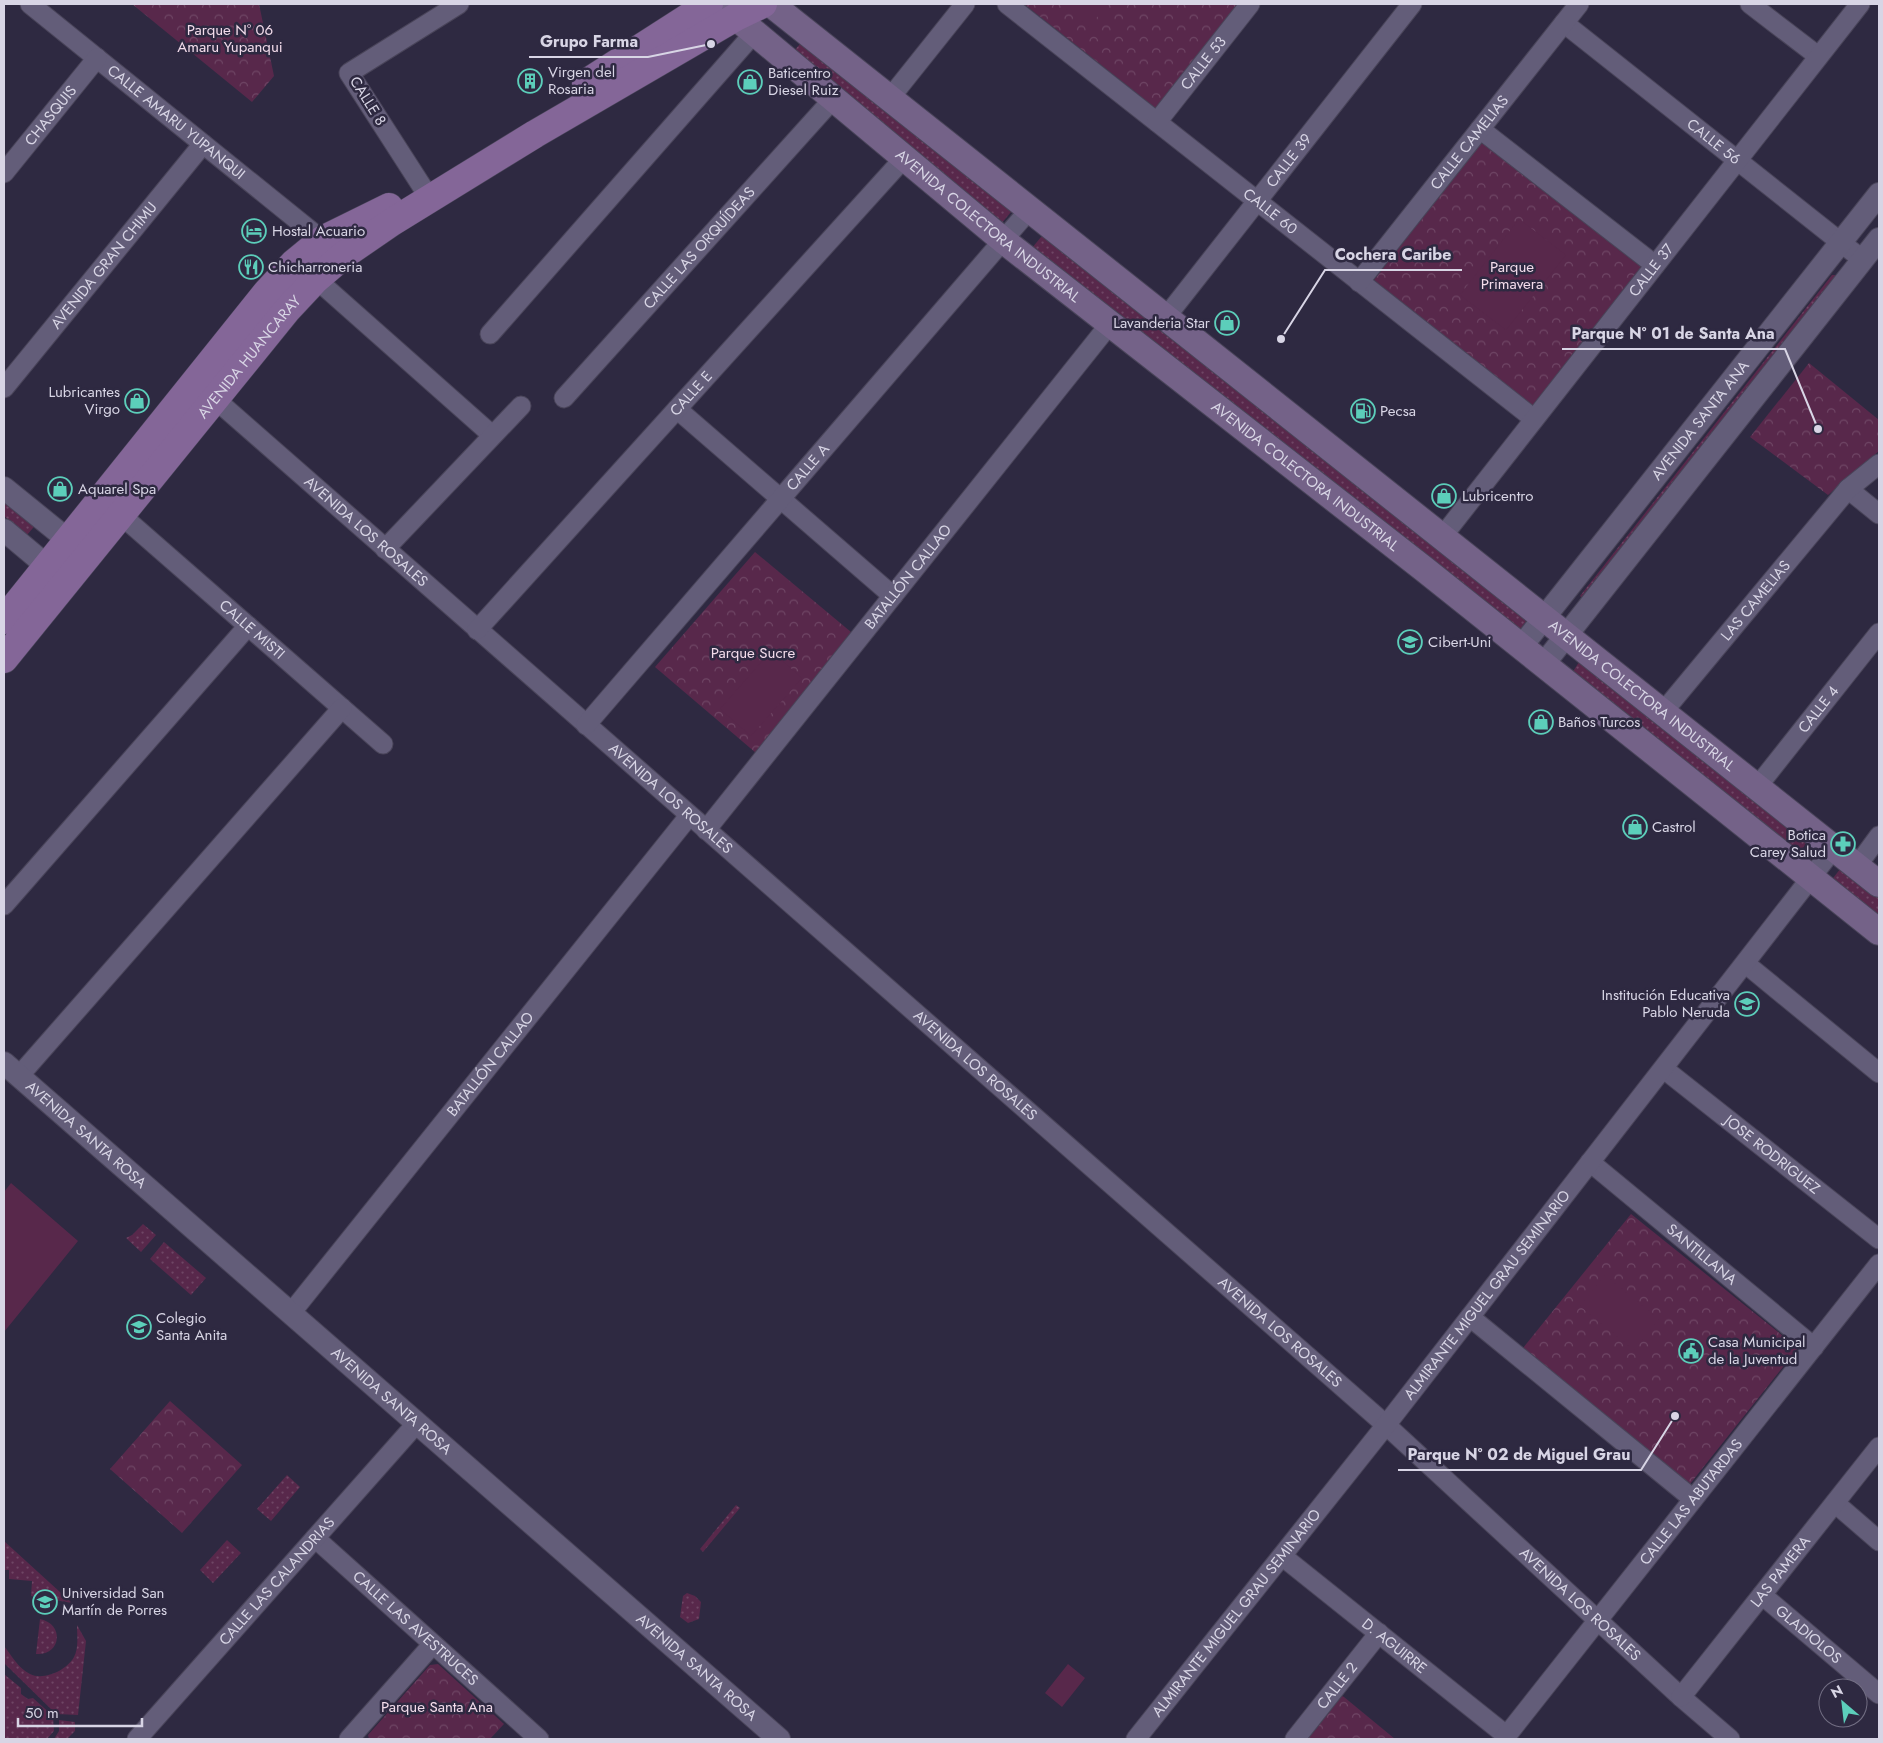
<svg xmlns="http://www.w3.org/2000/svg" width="1883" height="1743" viewBox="0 0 1883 1743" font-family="Jost,sans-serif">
	<defs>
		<pattern id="grass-dots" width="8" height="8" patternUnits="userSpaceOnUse" patternTransform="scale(1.25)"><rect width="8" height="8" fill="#58284b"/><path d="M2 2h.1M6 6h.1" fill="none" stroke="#6f4665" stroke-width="1.8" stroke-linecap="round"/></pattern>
		<pattern id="forest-crowns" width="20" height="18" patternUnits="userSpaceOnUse" patternTransform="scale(1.25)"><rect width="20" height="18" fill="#58284b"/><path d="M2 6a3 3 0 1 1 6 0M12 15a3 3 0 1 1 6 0" fill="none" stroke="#6f4665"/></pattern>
	</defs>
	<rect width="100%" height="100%" fill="#2e2941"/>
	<g fill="url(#grass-dots)">
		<path d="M 801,43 L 1009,208 L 1011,212 L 1001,224 L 792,53 Z"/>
		<path d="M 1044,236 L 1529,617 L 1519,631 L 1032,248 L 1041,237 Z"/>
		<path d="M 1832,275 L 1836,275 L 1840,279 L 1588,603 L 1580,596 Z"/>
		<path d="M 4,494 L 38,522 L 27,535 L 4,516 Z"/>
		<path d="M 1581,659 L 1811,837 L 1797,856 L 1572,673 Z"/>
		<path d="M 1844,864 L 1879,893 L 1879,922 L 1830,882 Z"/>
		<path d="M 143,1224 L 156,1235 L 141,1252 L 126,1238 L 132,1235 Z"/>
		<path d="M 164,1242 L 206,1278 L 191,1295 L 150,1259 Z"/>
		<path d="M 287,1475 L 300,1487 L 271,1521 L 257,1509 Z"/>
		<path d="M 736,1505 L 740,1508 L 703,1552 L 700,1549 Z"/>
		<path d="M 227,1540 L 241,1553 L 213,1583 L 200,1570 Z"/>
		<path d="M 4,1541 L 72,1603 L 31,1596 L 32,1581 L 9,1579 L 9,1570 L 4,1570 Z"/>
		<path d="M 687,1593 L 695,1596 L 701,1602 L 699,1619 L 688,1623 L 680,1617 L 683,1596 Z"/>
		<path d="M 40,1619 C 65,1624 61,1656 36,1654 Z"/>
		<path d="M 77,1625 L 86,1641 L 78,1715 L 56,1714 L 4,1663 L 4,1646 C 12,1656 18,1668 30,1674 C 44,1681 67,1670 74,1657 C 79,1648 77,1635 77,1625 Z"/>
		<path d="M 4,1674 L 21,1688 L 21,1694 L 28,1699 L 33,1698 L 53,1716 L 54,1731 L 47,1739 L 4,1739 Z"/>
		<path d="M 59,1720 L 75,1722 L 75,1731 L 67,1739 L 54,1739 L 59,1731 Z"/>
	</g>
	<g fill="url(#forest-crowns)">
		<path d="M 132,4 L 259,4 L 274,76 L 252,102 Z"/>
		<path d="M 1024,4 L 1240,4 L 1158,110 Z"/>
		<path d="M 1483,140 L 1646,268 L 1534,408 L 1374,280 Z"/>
		<path d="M 1809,363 L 1879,420 L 1879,451 L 1828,495 L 1750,437 Z"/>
		<path d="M 755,552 L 851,632 L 756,753 L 655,667 Z"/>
		<path d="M 1631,1214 L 1798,1348 L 1690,1484 L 1523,1348 Z"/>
		<path d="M 170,1401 L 242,1465 L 182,1533 L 110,1469 Z"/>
		<path d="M 438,1664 L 504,1724 L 490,1739 L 369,1739 L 368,1735 L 430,1665 Z"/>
		<path d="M 1342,1696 L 1344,1697 L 1395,1739 L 1308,1739 Z"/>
	</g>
	<g fill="#58284b">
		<path d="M 1061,4 L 1109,4 L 1088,27 Z"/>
		<path d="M 1519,219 L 1566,255 L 1506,330 L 1460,295 Z"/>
		<path d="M 771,651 L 802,678 L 751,736 L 720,709 Z"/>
		<path d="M 11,1183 L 78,1241 L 4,1332 L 4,1192 Z"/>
		<path d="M 1605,1275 L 1659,1319 L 1634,1350 L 1580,1306 Z"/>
		<path d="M 1068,1664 L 1085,1678 L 1062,1707 L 1045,1693 Z"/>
	</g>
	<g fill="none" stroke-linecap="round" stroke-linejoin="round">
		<g stroke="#494459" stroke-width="21">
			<g id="minor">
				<path id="s1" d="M 30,4 L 322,240"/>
				<path id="s2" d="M 1007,4 L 1534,419"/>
				<path d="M 1750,4 L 1818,56"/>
				<path id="s3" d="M 1564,23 L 1863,260"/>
				<path d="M 890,98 L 965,4"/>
				<path id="s4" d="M 1157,122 L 1250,4"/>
				<path d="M 1480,129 L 1655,265"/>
				<path id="s5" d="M 4,173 L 97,58"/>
				<path d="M 423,188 L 349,73 L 459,4"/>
				<path d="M 316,279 L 492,435"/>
				<path id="s6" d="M 1359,282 L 1579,4"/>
				<path id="s7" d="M 1166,317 L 1412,4"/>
				<path d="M 490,334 L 755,32"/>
				<path id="s8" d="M 4,388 L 203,144"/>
				<path id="s9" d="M 564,398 L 834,98"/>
				<path id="s10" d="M 215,399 L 1386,1425 L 1681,1697 L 1730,1739"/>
				<path d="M 677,409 L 893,596"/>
				<path d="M 1848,489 L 1879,514"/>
				<path id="s11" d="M 121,515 L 383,744"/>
				<path id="s12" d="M 1442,537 L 1860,4"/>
				<path d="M 385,549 L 521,406"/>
				<path id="s13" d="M 477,630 L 905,157"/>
				<path id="s14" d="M 1663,712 L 1848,489 L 1879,464"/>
				<path id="s15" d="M 586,725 L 1030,209"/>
				<path id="s16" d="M 1757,787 L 1879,633"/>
				<path id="s17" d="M 706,830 L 1109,325"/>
				<path d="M 1857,866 L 1879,836"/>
				<path d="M 4,905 L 248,626"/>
				<path d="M 1746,964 L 1879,1073"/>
				<path id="s18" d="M 1664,1069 L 1879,1239"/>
				<path d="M 19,1076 L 342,708"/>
				<path id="s19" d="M 1590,1162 L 1814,1347"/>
				<path id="s20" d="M 291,1313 L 689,816"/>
				<path d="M 1470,1317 L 1693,1499"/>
				<path d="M 1835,1503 L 1879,1541"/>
				<path id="s21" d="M 315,1538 L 539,1739"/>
				<path id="s22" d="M 1282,1556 L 1507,1736"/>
				<path id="s23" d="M 1762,1595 L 1879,1694"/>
				<path id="s24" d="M 1681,1697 L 1879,1447"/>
				<path id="s25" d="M 137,1739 L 417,1423"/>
				<path d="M 349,1739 L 433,1644"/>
				<path id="s26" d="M 1136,1739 L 1386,1425 L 1834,848"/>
				<path id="s27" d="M 1295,1739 L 1379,1633"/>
				<path id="s28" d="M 1504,1739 L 1879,1264"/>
			</g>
		</g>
		<g stroke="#494459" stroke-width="24">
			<g id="tertiary">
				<path d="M 4,488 L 68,540"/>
				<path d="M 4,530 L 47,566"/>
				<path id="s29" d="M 1521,647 L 1879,194"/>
				<path d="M 1543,665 L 1879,239"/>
				<path id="s30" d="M 4,1063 L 779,1739"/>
			</g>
		</g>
		<g stroke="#494459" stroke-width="28">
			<g id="secondary">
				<path id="s31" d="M 720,4 L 1004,241 L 1424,569 L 1879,932"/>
				<path id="s32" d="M 771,4 L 1879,884"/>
			</g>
		</g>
		<g stroke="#494459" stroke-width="29">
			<g id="primary">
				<path d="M 586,83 L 709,4"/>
				<path d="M 4,620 L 267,292 L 294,263 L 322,240 L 389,207"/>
				<path id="s33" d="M 4,659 L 287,310 L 316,279 L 344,255 L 392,222 L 535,134 L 736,17 L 763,4"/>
			</g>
		</g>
		<use href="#minor" stroke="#635d79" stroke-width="19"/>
		<use href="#tertiary" stroke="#635d79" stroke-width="22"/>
		<use href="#secondary" stroke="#746288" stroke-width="26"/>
		<use href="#primary" stroke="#846698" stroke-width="28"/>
	</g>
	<defs>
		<g id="building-ring" transform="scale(1.25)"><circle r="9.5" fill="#2e2941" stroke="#5cceba" stroke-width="1.5"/><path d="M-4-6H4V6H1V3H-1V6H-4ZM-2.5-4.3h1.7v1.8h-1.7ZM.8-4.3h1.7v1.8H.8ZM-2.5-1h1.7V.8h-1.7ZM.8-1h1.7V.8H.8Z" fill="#5cceba"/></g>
		<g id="shop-ring" transform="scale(1.25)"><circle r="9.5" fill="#2e2941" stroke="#5cceba" stroke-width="1.5"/><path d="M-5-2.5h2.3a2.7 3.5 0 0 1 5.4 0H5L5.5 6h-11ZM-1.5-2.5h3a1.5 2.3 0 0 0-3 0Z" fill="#5cceba"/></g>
		<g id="hotel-ring" transform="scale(1.25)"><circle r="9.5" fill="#2e2941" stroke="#5cceba" stroke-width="1.5"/><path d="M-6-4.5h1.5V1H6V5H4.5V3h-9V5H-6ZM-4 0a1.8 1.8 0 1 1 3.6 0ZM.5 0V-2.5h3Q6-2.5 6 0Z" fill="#5cceba"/></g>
		<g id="restaurant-ring" transform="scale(1.25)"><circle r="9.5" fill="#2e2941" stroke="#5cceba" stroke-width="1.5"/><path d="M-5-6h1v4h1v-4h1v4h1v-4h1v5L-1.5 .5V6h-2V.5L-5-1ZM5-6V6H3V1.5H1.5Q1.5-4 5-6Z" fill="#5cceba"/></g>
		<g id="fuel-ring" transform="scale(1.25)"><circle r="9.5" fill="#2e2941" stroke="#5cceba" stroke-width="1.5"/><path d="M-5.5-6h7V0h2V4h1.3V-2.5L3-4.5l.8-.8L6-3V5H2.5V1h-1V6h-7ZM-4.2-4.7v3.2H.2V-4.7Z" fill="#5cceba"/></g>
		<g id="school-ring" transform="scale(1.25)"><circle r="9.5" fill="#2e2941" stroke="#5cceba" stroke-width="1.5"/><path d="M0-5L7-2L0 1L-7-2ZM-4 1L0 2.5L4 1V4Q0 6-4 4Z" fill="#5cceba"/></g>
		<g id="pharmacy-ring" transform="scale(1.25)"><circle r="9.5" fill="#2e2941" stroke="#5cceba" stroke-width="1.5"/><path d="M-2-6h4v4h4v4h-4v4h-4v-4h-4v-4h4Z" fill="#5cceba"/></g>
		<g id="civic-ring" transform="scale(1.25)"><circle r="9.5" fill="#2e2941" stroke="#5cceba" stroke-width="1.5"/><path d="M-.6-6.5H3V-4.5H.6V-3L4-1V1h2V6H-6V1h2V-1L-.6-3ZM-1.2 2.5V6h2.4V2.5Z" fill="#5cceba"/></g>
		<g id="university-ring" transform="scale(1.25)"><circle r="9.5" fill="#2e2941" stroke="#5cceba" stroke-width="1.5"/><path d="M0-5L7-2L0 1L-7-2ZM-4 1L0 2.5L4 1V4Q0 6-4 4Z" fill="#5cceba"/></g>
	</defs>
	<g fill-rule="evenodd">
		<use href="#building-ring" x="530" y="81"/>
		<use href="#shop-ring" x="750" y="82"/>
		<use href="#hotel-ring" x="254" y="231"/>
		<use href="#restaurant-ring" x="251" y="267"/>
		<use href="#shop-ring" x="1227" y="323"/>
		<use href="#shop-ring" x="137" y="401"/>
		<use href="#fuel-ring" x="1363" y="411"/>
		<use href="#shop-ring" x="60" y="489"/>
		<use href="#shop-ring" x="1444" y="496"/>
		<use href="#school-ring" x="1410" y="642"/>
		<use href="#shop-ring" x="1541" y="722"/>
		<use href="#shop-ring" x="1635" y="827"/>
		<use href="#pharmacy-ring" x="1843" y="844"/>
		<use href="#school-ring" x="1747" y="1004"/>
		<use href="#school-ring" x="139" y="1327"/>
		<use href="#civic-ring" x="1691" y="1351"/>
		<use href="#university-ring" x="45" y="1602"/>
	</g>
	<g text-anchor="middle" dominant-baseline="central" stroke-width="5" stroke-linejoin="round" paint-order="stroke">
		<g font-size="15" fill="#f3dceb" stroke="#2e2941">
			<text x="230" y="30">Parque N° 06<tspan x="230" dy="17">Amaru Yupanqui</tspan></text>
			<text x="1512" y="267">Parque<tspan x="1512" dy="17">Primavera</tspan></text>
			<text x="753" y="653">Parque Sucre</text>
			<text x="437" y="1707">Parque Santa Ana</text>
		</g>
		<g font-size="15" fill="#d8d5e5" stroke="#2e2941">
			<text stroke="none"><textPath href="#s4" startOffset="75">CALLE 53</textPath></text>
			<text transform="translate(368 101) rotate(58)">CALLE 8</text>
			<text stroke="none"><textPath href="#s5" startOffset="74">CHASQUIS</textPath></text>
			<text stroke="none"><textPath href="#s1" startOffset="188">CALLE AMARU YUPANQUI</textPath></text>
			<text stroke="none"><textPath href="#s3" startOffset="191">CALLE 56</textPath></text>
			<text stroke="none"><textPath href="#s6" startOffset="178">CALLE CAMELIAS</textPath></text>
			<text stroke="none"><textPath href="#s7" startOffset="199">CALLE 39</textPath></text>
			<text stroke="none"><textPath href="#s2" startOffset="335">CALLE 60</textPath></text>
			<text stroke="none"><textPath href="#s31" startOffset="348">AVENIDA COLECTORA INDUSTRIAL</textPath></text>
			<text stroke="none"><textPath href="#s9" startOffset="202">CALLE LAS ORQUÍDEAS</textPath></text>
			<text stroke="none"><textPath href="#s8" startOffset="158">AVENIDA GRAN CHIMU</textPath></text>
			<text stroke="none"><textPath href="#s12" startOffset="339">CALLE 37</textPath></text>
			<text stroke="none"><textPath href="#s33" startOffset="389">AVENIDA HUANCARAY</textPath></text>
			<text stroke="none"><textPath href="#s13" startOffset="319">CALLE E</textPath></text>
			<text stroke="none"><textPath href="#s29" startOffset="289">AVENIDA SANTA ANA</textPath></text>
			<text stroke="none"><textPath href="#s15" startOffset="340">CALLE A</textPath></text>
			<text stroke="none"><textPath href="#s31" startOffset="752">AVENIDA COLECTORA INDUSTRIAL</textPath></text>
			<text stroke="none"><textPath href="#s10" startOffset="201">AVENIDA LOS ROSALES</textPath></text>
			<text stroke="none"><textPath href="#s17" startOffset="324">BATALLÓN CALLAO</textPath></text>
			<text stroke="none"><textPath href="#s14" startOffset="145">LAS CAMELIAS</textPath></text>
			<text stroke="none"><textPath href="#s11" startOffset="174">CALLE MISTI</textPath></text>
			<text stroke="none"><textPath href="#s32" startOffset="1112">AVENIDA COLECTORA INDUSTRIAL</textPath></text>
			<text stroke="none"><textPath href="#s16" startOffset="99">CALLE 4</textPath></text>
			<text stroke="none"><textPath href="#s10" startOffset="606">AVENIDA LOS ROSALES</textPath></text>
			<text stroke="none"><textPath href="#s20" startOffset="319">BATALLÓN CALLAO</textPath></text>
			<text stroke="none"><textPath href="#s10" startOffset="1011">AVENIDA LOS ROSALES</textPath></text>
			<text stroke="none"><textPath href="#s30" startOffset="109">AVENIDA SANTA ROSA</textPath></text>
			<text stroke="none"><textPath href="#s18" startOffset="138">JOSE RODRIGUEZ</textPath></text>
			<text stroke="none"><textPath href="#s19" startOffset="145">SANTILLANA</textPath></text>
			<text stroke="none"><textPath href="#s26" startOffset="566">ALMIRANTE MIGUEL GRAU SEMINARIO</textPath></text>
			<text stroke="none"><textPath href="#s10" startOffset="1416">AVENIDA LOS ROSALES</textPath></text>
			<text stroke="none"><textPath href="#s30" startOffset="514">AVENIDA SANTA ROSA</textPath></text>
			<text stroke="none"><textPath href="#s28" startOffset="302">CALLE LAS ABUTARDAS</textPath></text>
			<text stroke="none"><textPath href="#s24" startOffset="160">LAS PAMERA</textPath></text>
			<text stroke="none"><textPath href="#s25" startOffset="211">CALLE LAS CALANDRIAS</textPath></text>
			<text stroke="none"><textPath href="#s10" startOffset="1821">AVENIDA LOS ROSALES</textPath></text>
			<text stroke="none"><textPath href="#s26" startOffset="161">ALMIRANTE MIGUEL GRAU SEMINARIO</textPath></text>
			<text stroke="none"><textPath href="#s21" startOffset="135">CALLE LAS AVESTRUCES</textPath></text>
			<text stroke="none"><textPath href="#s23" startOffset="61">GLADIOLOS</textPath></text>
			<text stroke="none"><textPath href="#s22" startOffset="144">D. AGUIRRE</textPath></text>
			<text stroke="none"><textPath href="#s30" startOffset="919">AVENIDA SANTA ROSA</textPath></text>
			<text stroke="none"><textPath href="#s27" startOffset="68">CALLE 2</textPath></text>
		</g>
		<g font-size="15" fill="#d8d5e5" stroke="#2e2941" text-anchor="start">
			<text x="548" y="72">Virgen del<tspan x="548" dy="17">Rosaria</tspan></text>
			<text x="768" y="73">Baticentro<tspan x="768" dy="17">Diesel Ruiz</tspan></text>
			<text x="272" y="231">Hostal Acuario</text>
			<text x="268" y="267">Chicharroneria</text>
			<text x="1210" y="323" text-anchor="end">Lavanderia Star</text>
			<text x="120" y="392" text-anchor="end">Lubricantes<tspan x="120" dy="17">Virgo</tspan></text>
			<text x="1380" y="411">Pecsa</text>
			<text x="78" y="489">Aquarel Spa</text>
			<text x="1462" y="496">Lubricentro</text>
			<text x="1428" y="642">Cibert-Uni</text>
			<text x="1558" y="722">Baños Turcos</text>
			<text x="1652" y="827">Castrol</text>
			<text x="1826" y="835" text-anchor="end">Botica<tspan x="1826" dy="17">Carey Salud</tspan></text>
			<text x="1730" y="995" text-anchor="end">Institución Educativa<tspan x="1730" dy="17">Pablo Neruda</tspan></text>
			<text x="156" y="1318">Colegio<tspan x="156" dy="17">Santa Anita</tspan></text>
			<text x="1708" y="1342">Casa Municipal<tspan x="1708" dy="17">de la Juventud</tspan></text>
			<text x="62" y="1593">Universidad San<tspan x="62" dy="17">Martín de Porres</tspan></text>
		</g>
	</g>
	<path fill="none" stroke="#d8d5e5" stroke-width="2" d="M711 44L648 57H529M1281 339L1325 270H1462M1818 429L1785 349H1562M1675 1416L1641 1470H1398"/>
	<g fill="#d8d5e5" stroke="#2e2941" stroke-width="2">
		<circle cx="711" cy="44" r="5"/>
		<circle cx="1281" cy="339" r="5"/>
		<circle cx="1818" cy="429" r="5"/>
		<circle cx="1675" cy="1416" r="5"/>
	</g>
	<g font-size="16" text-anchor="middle" font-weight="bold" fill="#d8d5e5" stroke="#2e2941" stroke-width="5" stroke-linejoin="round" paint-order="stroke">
		<text x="589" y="47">Grupo Farma</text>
		<text x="1393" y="260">Cochera Caribe</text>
		<text x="1673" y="339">Parque N° 01 de Santa Ana</text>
		<text x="1519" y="1460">Parque N° 02 de Miguel Grau</text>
	</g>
	<rect width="1883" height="1743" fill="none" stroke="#d8d5e5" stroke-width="10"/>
	<g transform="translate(1843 1703) rotate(332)"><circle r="24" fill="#2e2941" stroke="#726e83"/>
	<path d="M0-4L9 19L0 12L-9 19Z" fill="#5cceba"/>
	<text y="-8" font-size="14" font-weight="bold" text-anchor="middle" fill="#d8d5e5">N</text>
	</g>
	<path d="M18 1718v8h124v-8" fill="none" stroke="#d8d5e5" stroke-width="2.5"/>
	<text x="25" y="1718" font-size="15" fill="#d8d5e5" stroke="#2e2941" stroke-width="4" paint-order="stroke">50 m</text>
</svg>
